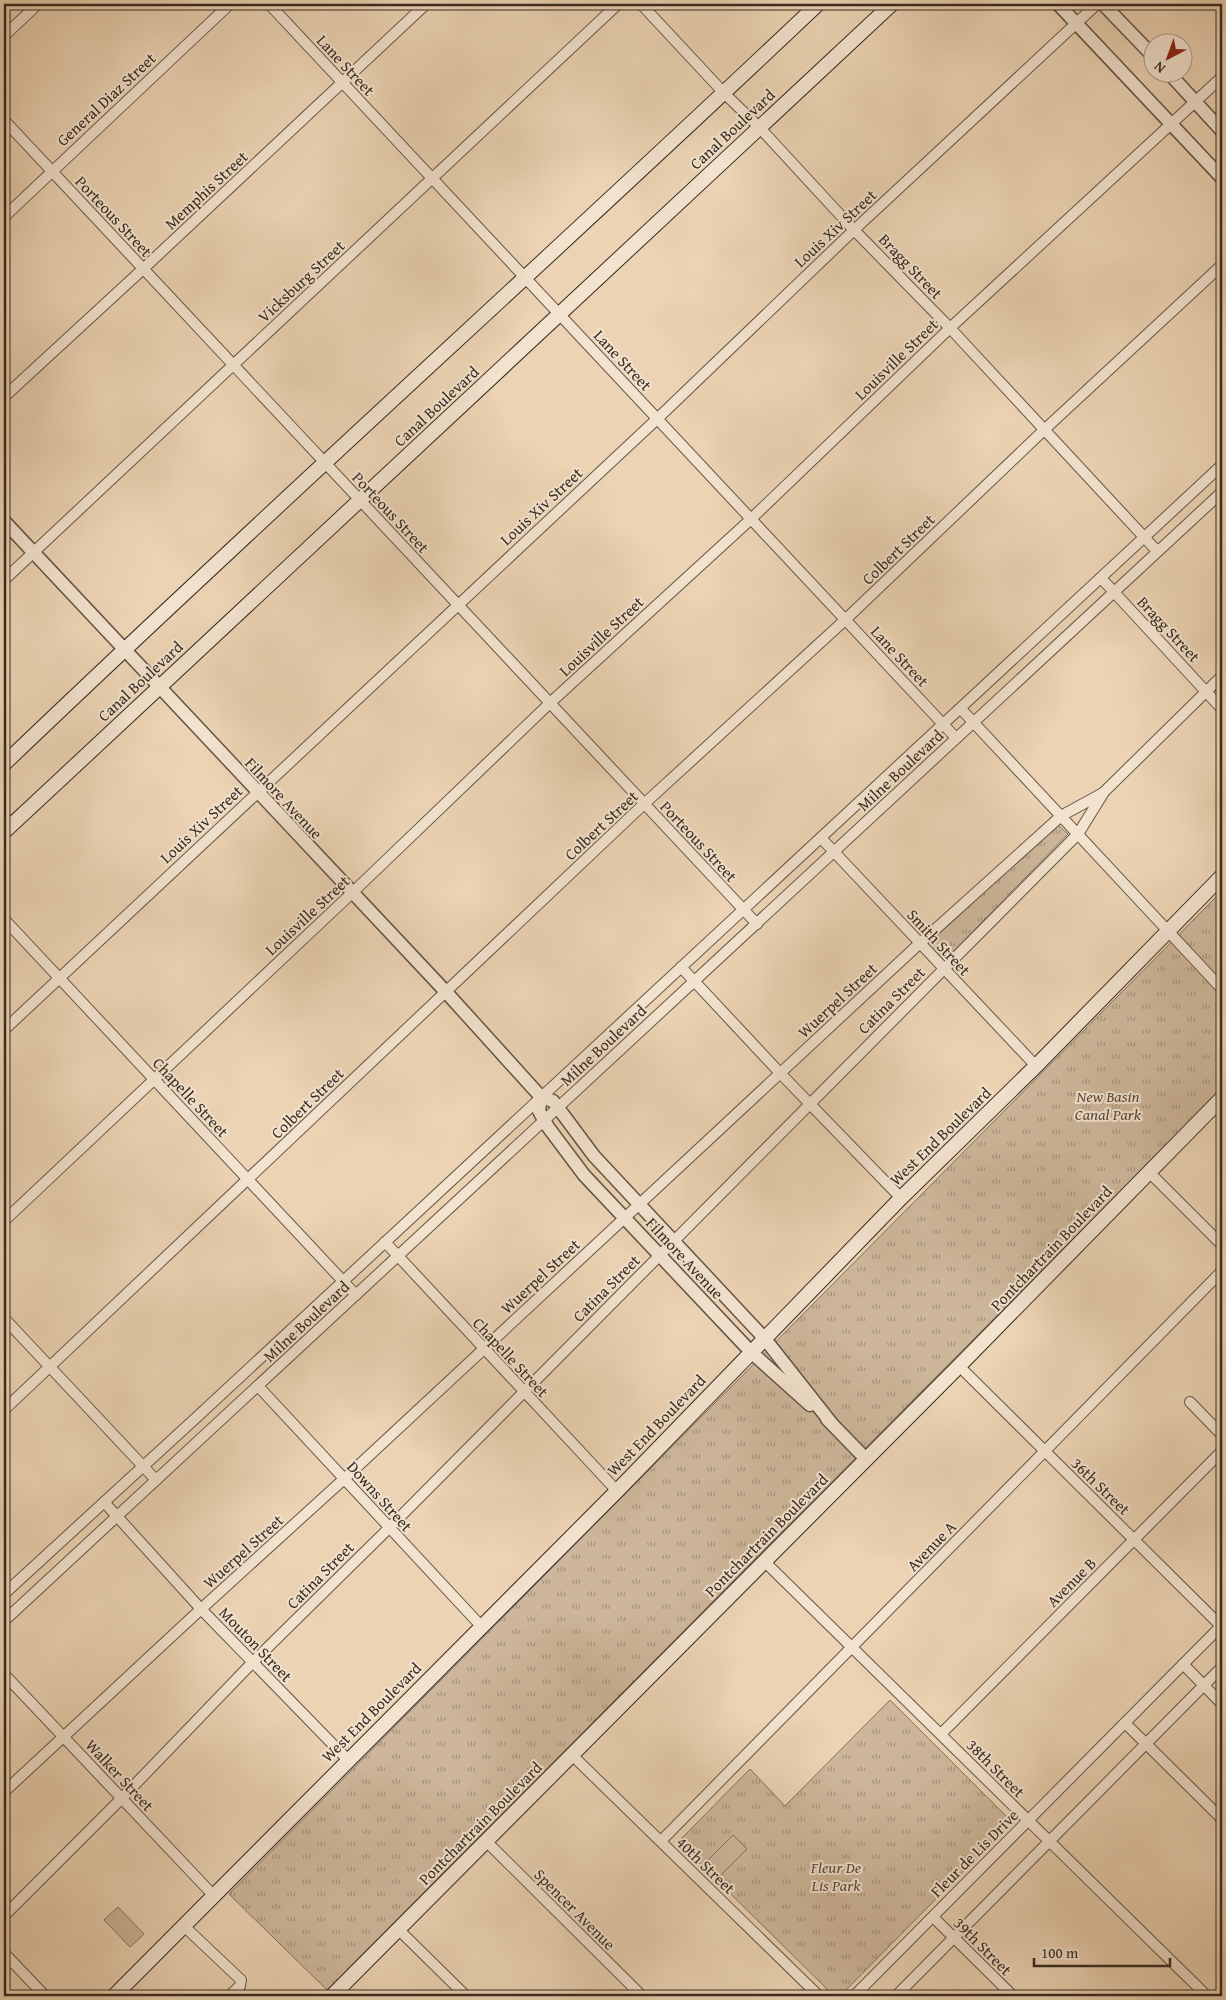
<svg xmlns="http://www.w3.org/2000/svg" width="1226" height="2000" viewBox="0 0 1226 2000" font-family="'Gentium Book Plus',serif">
	<defs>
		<pattern id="grass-tufts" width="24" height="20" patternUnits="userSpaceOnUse" patternTransform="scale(1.25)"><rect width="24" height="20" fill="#cdb69a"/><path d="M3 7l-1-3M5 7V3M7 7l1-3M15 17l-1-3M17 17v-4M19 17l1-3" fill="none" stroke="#a7947d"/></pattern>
	</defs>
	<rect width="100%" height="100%" fill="#ebd3b3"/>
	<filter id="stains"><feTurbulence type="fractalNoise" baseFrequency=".004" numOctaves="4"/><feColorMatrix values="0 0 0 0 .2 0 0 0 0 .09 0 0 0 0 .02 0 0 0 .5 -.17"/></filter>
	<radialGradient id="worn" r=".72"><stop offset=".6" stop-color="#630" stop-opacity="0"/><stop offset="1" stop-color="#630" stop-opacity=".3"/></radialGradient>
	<g fill="url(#grass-tufts)" stroke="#82705e">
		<path d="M 1058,825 L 1068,834 L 944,961 L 928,944 Z"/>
		<path d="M 1222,891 L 1222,1089 L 327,1990 L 229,1894 Z"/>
		<path d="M 890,1700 L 1012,1822 L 840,1996 L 834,1996 L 678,1842 L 750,1769 L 785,1806 Z"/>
	</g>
	<g fill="#cdb69a" stroke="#82705e">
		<path d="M 733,1835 L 747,1849 L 719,1877 L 705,1863 Z"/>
		<path d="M 118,1907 L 144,1934 L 130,1947 L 104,1920 Z"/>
	</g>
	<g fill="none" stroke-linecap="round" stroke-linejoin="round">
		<g stroke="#655546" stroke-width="12">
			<g id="minor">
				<path d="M 269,4 L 956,738"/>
				<path d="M 641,4 L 724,93 L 760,128 L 854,230 L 950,328 L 1157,551"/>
				<path d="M 4,36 L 38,4"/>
				<path d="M 4,120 L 757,924"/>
				<path d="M 4,217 L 230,4"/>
				<path d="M 4,397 L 143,269 L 426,4"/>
				<path d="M 1101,578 L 1222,709"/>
				<path d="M 4,580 L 618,4"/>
				<path d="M 961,709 L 1222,989"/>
				<path d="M 821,838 L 1036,1066"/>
				<path d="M 4,919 L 356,1295"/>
				<path d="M 681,967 L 780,1073 L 901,1198"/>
				<path d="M 4,1030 L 657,419 L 854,230 L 1097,4"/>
				<path d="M 1149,1172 L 1222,1245"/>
				<path d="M 4,1221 L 352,893 L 550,703 L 751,519 L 950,328 L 1222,77"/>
				<path d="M 385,1242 L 617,1491"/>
				<path d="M 4,1318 L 156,1480"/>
				<path d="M 959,1366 L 1222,1627"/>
				<path d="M 258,1386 L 481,1626"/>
				<path d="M 1190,1402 L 1222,1435"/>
				<path d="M 4,1410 L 644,804 L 845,620 L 1044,430 L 1222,265"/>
				<path d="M 104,1502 L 201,1609 L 348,1760"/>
				<path d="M 764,1561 L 1207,1996"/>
				<path d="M 4,1594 L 198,1416 L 1222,465"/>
				<path d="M 4,1621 L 1222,492"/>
				<path d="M 1183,1664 L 1222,1704"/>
				<path d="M 4,1674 L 215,1897"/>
				<path d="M 1125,1723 L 1222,1819"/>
				<path d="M 941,1734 L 1222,1451"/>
				<path d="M 572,1755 L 819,1996"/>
				<path d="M 4,1792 L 201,1609 L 344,1479 L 919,944 L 1061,816 L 1103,793"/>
				<path d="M 661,1841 L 1222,1271"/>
				<path d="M 487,1842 L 642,1996"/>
				<path d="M 4,1916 L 121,1799 L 253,1662 L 389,1528 L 1078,834 L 1104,792 L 1222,676"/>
				<path d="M 933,1917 L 1013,1996"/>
				<path d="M 185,1927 L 241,1980 L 240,1986 L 229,1996"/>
				<path d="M 399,1930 L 466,1996"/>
				<path d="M 4,1953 L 45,1996"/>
				<path d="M 854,1996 L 1222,1625"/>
				<path d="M 896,1996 L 1222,1667"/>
			</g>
		</g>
		<g stroke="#655546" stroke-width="15">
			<g id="tertiary">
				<path d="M 1058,4 L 1222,178"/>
				<path d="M 1103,4 L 1154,57"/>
				<path d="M 1168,72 L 1222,131"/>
				<path d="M 4,521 L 446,992 L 541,1097 L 553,1101 L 594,1156 L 765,1339 L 832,1424"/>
				<path d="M 541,1097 L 539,1111 L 548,1127 L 584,1175 L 751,1352 L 810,1405"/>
				<path d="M 827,1419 L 866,1459"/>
			</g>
		</g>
		<g stroke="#382b21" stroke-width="16">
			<g id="secondary">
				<path d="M 4,764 C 272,507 549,259 818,4"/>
				<path d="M 4,832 L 892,4"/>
				<path d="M 114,1996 L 617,1491 L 901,1198 L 1036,1066 L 1222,876"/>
				<path d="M 332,1996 L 959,1366 L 1222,1098"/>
			</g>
		</g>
		<use href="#minor" stroke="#f2e2ce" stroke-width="10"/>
		<use href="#tertiary" stroke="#f2e2ce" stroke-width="12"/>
		<use href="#secondary" stroke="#f2e2ce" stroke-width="14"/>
	</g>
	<g text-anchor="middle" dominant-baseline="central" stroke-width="4" stroke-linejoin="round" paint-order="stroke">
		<g font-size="16" fill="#382b21" stroke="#f2e2ce">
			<text transform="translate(346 65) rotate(47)">Lane Street</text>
			<text transform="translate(106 99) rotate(-43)">General Diaz Street</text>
			<text transform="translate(732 129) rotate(-43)">Canal Boulevard</text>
			<text transform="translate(206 190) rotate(-43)">Memphis Street</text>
			<text transform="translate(114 216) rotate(47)">Porteous Street</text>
			<text transform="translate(835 228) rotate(-43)">Louis Xiv Street</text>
			<text transform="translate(911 266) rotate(46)">Bragg Street</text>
			<text transform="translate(301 281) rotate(-43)">Vicksburg Street</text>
			<text transform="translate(896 359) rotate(-44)">Louisville Street</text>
			<text transform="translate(623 360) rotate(47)">Lane Street</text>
			<text transform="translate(436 406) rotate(-43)">Canal Boulevard</text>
			<text transform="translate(541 506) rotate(-43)">Louis Xiv Street</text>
			<text transform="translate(391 512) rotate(47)">Porteous Street</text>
			<text transform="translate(898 549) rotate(-44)">Colbert Street</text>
			<text transform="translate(1169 629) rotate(47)">Bragg Street</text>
			<text transform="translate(601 636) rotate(-43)">Louisville Street</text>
			<text transform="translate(900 656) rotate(47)">Lane Street</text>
			<text transform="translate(140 681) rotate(-43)">Canal Boulevard</text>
			<text transform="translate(900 770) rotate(-43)">Milne Boulevard</text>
			<text transform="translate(284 798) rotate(47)">Filmore Avenue</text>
			<text transform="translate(201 824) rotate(-43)">Louis Xiv Street</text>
			<text transform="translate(601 825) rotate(-43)">Colbert Street</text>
			<text transform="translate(699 841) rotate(47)">Porteous Street</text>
			<text transform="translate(307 915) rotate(-43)">Louisville Street</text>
			<text transform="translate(939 942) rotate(47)">Smith Street</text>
			<text transform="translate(837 1000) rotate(-43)">Wuerpel Street</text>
			<text transform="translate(891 1000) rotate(-45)">Catina Street</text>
			<text transform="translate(603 1045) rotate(-43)">Milne Boulevard</text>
			<text transform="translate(191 1097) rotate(47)">Chapelle Street</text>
			<text transform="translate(307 1103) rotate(-44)">Colbert Street</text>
			<text transform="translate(940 1136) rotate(-44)">West End Boulevard</text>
			<text transform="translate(1051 1248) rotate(-46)">Pontchartrain Boulevard</text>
			<text transform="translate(685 1258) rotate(47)">Filmore Avenue</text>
			<text transform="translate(540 1276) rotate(-43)">Wuerpel Street</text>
			<text transform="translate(606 1288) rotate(-45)">Catina Street</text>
			<text transform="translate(306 1321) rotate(-43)">Milne Boulevard</text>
			<text transform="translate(511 1357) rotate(47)">Chapelle Street</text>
			<text transform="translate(656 1425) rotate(-46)">West End Boulevard</text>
			<text transform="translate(1101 1486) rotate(44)">36th Street</text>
			<text transform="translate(380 1496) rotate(48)">Downs Street</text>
			<text transform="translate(766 1535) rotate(-45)">Pontchartrain Boulevard</text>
			<text transform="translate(931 1546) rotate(-46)">Avenue A</text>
			<text transform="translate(243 1551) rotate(-42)">Wuerpel Street</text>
			<text transform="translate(320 1575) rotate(-45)">Catina Street</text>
			<text transform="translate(1071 1582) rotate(-45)">Avenue B</text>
			<text transform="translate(256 1644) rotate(46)">Mouton Street</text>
			<text transform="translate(371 1712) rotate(-45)">West End Boulevard</text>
			<text transform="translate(996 1768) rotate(45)">38th Street</text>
			<text transform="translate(120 1775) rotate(47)">Walker Street</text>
			<text transform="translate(480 1823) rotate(-45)">Pontchartrain Boulevard</text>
			<text transform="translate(974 1853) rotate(-45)">Fleur de Lis Drive</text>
			<text transform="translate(706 1865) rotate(44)">40th Street</text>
			<text transform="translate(575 1909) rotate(45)">Spencer Avenue</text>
			<text transform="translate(983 1946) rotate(45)">39th Street</text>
		</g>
		<g font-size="16" font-style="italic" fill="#564739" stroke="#f2e2ce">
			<text x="1108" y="1096">New Basin<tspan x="1108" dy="18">Canal Park</tspan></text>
			<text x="836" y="1867">Fleur De<tspan x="836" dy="18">Lis Park</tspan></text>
		</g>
	</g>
	<rect width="1226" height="2000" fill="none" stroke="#ebd3b3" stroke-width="20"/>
	<rect x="5" y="5" width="1216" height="1990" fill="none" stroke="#382b21" stroke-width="2.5"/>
	<rect x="10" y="10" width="1206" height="1980" fill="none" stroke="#382b21"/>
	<g transform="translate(1168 58) rotate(221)"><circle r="24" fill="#f2e2ce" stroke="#a89989"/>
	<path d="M0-4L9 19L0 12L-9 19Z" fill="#8f2418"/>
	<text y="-8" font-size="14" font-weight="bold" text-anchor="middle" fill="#382b21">N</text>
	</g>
	<path d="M1034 1958v8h136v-8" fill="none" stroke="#382b21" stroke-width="2.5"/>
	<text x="1041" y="1958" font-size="15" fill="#382b21" stroke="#f2e2ce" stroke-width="4" paint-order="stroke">100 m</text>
	<rect width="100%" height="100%" filter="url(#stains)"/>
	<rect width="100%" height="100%" fill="url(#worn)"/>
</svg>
